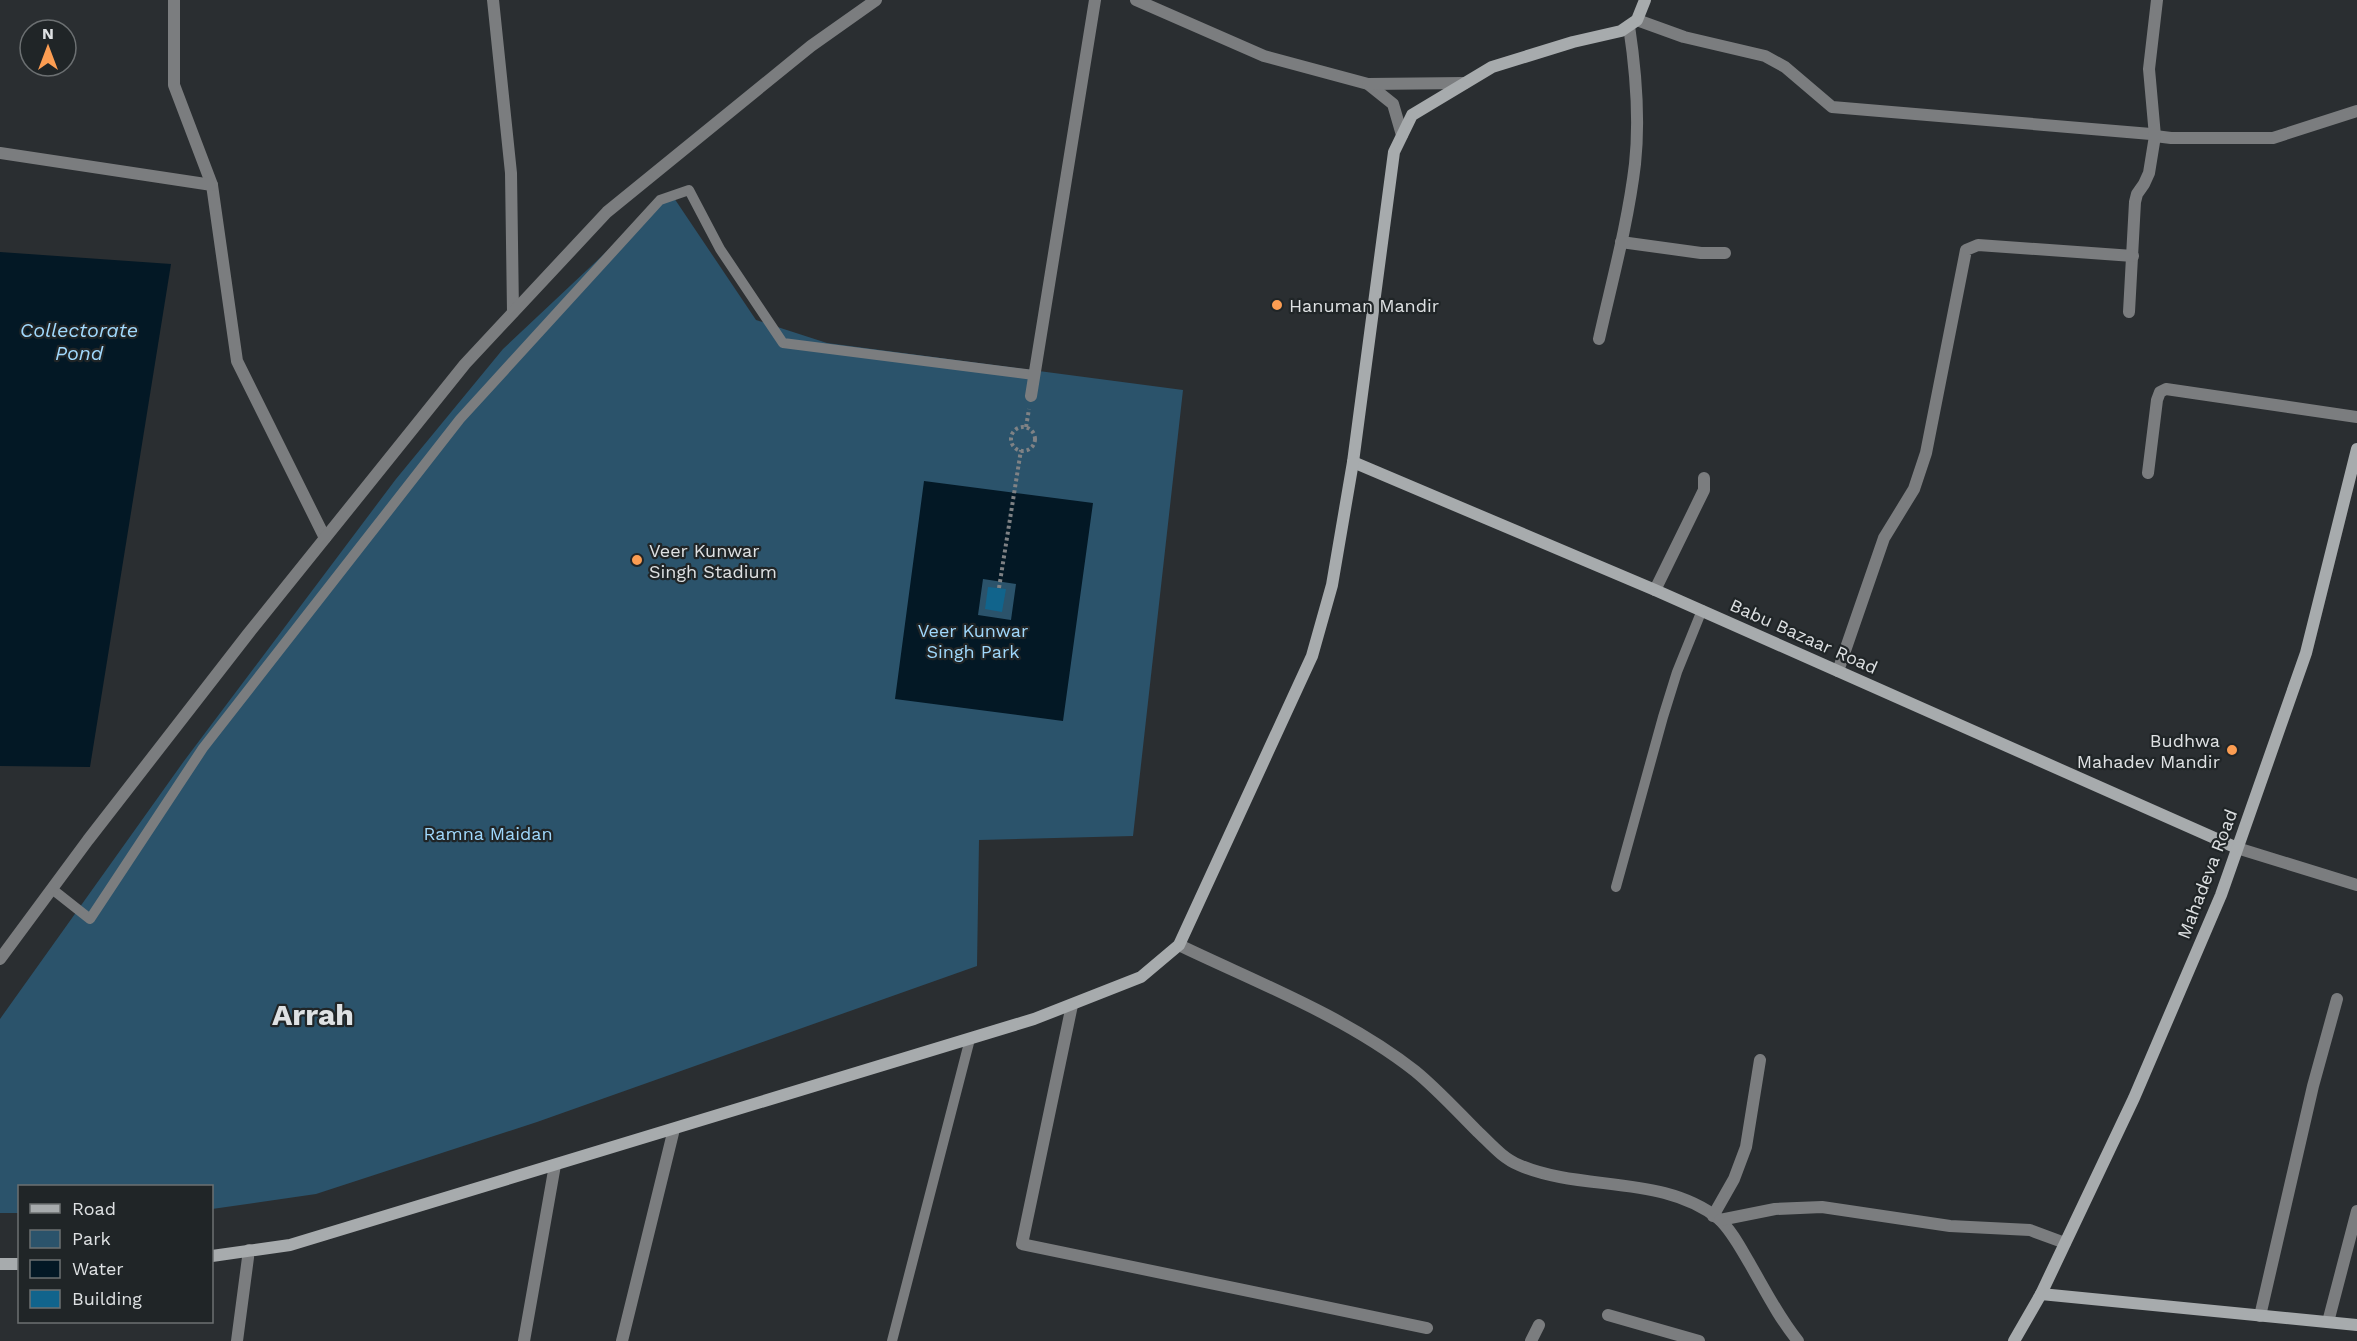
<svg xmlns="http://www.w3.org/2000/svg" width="2357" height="1341" viewBox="0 0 2357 1341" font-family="'Work Sans',sans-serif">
	<rect width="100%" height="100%" fill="#2a2e31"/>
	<path fill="#2b536b" d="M 670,192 L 756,320 L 827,343 L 1183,390 L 1133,836 L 979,840 L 977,966 L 537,1122 L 316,1194 L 212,1209 L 212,1186 L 20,1186 L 19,1213 L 0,1213 L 0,1019 L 184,761 L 396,479 L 503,349 Z"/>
	<g fill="#031825" fill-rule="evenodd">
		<path d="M 0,252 L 171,264 L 90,767 L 0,766 Z"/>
		<path d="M 924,481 L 1093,503 L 1063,721 L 895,699 ZM 983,579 L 1016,584 L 1011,620 L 978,615 Z"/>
	</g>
	<path fill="#11648c" d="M 988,587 L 1006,589 L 1002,612 L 985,609 Z"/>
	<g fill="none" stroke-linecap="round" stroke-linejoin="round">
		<g stroke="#7f8285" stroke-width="4" stroke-dasharray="3 3" stroke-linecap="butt">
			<path d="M 1026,427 L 1029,409"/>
			<circle cx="1023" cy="439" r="12"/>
			<path d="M 999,588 L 1021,450"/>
		</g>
		<g stroke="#7b7d7f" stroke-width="10">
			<path d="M 1616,887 L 1663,717 L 1677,672 L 1702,610"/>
			<path d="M 52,889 L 90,919 L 203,748 L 460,419 L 660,200 L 689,190 L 720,249 L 783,343 L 1034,375"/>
			<path d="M 892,1341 L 970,1039"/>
		</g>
		<g stroke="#7b7d7f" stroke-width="12">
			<path d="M 174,0 L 174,85 L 212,185 L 237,361 L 325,538"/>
			<path d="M 493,0 L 511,173 L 513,312"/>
			<path d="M 1136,0 L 1264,56 L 1368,84 L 1393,104 L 1402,135"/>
			<path d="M 1637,20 L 1684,37 L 1765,56 L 1785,67 L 1832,107 L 2151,134 L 2155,136 L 2171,138 L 2273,138 L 2357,111"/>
			<path d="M 1368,84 L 1465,83"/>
			<path d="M 0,153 L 212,185"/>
			<path d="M 1621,242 L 1701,253 L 1725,253"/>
			<path d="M 2129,312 L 2135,202 L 2137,194 L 2144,184 L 2149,173 L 2155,136 L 2149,69 L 2157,0"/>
			<path d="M 1599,339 C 1612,281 1628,223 1635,164 C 1640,118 1636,72 1629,26"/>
			<path d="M 1031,396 L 1095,0"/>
			<path d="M 2148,473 L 2157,400 L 2160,392 L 2166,389 L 2357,417"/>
			<path d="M 1655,590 L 1704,490 L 1704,478"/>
			<path d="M 1838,671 L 1884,538 L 1914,489 L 1926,453 L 1966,250 L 1978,245 L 2133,256"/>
			<path d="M 2237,848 L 2357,885"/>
			<path d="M 1179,945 C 1258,983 1345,1016 1415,1071 C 1437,1089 1457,1111 1477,1131 C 1490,1143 1502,1158 1519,1165 C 1581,1192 1663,1174 1719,1219 C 1732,1231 1741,1249 1750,1264 C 1765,1290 1779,1318 1798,1341"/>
			<path d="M 0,959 L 88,840 L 248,634 L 465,364 L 607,212 L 811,46 L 876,0"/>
			<path d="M 1072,1005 L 1022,1244 L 1427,1328"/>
			<path d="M 1713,1216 L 1734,1179 L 1746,1147 L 1760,1060"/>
			<path d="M 1720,1220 L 1775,1209 L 1822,1207 L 1950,1226 L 2030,1230 L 2065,1243"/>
			<path d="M 1608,1315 L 1699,1341"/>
			<path d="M 2260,1316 L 2313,1086 L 2337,999"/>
			<path d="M 2328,1322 L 2357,1211"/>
			<path d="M 237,1341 L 249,1250"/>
			<path d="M 524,1341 L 555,1165"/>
			<path d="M 622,1341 L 674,1129"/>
			<path d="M 1531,1341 L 1539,1325"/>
		</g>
		<g stroke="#a7abad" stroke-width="12">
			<path d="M 1353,462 L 1655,590 L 2237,848"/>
			<path d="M 212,1256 L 290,1245 L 1034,1019 L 1141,977 L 1179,945 L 1312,656 L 1332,585 L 1353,462 L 1394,152 L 1412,115 L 1492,67 L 1573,42 L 1621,31 L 1637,20 L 1645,0"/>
			<path d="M 0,1264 L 20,1264"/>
			<path d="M 2041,1294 L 2134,1098 L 2221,895 L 2306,653 L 2357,449"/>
			<path d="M 2014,1341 L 2041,1294 L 2357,1325"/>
		</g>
	</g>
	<g fill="#fc9d52" stroke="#202527" stroke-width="2">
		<circle cx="1277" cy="305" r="6"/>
		<circle cx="637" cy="560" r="6"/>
		<circle cx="2232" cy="750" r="6"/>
	</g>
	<g text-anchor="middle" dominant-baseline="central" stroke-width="4.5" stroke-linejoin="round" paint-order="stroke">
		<g font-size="18" fill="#dee1e3" stroke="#202527" text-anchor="start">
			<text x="1289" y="305">Hanuman Mandir</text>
			<text x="649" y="550">Veer Kunwar<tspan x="649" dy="21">Singh Stadium</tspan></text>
			<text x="2220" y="740" text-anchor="end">Budhwa<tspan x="2220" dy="21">Mahadev Mandir</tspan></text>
		</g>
		<g font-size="18" fill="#a0d8fc" stroke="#202527">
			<text x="973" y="630">Veer Kunwar<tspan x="973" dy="21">Singh Park</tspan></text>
			<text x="488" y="833">Ramna Maidan</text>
		</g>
		<g font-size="18" fill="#dee1e3" stroke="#202527">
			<text transform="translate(1804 636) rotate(24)">Babu Bazaar Road</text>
			<text transform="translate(2207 874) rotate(-69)">Mahadeva Road</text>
		</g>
		<g font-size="20" font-style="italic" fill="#a1d9fd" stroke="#202527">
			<text x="79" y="330">Collectorate<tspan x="79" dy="23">Pond</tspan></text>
		</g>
		<g font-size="30" font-weight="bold" fill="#dee1e3" stroke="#202527">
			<text x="313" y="1014">Arrah</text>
		</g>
	</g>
	<rect x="18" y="1185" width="195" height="138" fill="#202527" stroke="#6c7072" stroke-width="1.5"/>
	<rect x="30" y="1204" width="30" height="9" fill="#a7abad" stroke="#6c7072" stroke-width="1.5"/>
	<text x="72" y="1215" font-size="18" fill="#dee1e3">Road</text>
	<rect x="30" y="1230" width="30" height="18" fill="#2b536b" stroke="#6c7072" stroke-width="1.5"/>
	<text x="72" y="1245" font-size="18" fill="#dee1e3">Park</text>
	<rect x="30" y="1260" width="30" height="18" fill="#031825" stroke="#6c7072" stroke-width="1.5"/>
	<text x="72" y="1275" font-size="18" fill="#dee1e3">Water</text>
	<rect x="30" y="1290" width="30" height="18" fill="#11648c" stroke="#6c7072" stroke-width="1.5"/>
	<text x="72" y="1305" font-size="18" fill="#dee1e3">Building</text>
	<g transform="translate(48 48)"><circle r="28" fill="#202527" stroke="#6c7072" stroke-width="1.5"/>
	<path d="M0-4.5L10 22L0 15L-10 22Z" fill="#fc9d52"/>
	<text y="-9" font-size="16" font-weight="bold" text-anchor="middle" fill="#dee1e3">N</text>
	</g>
</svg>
